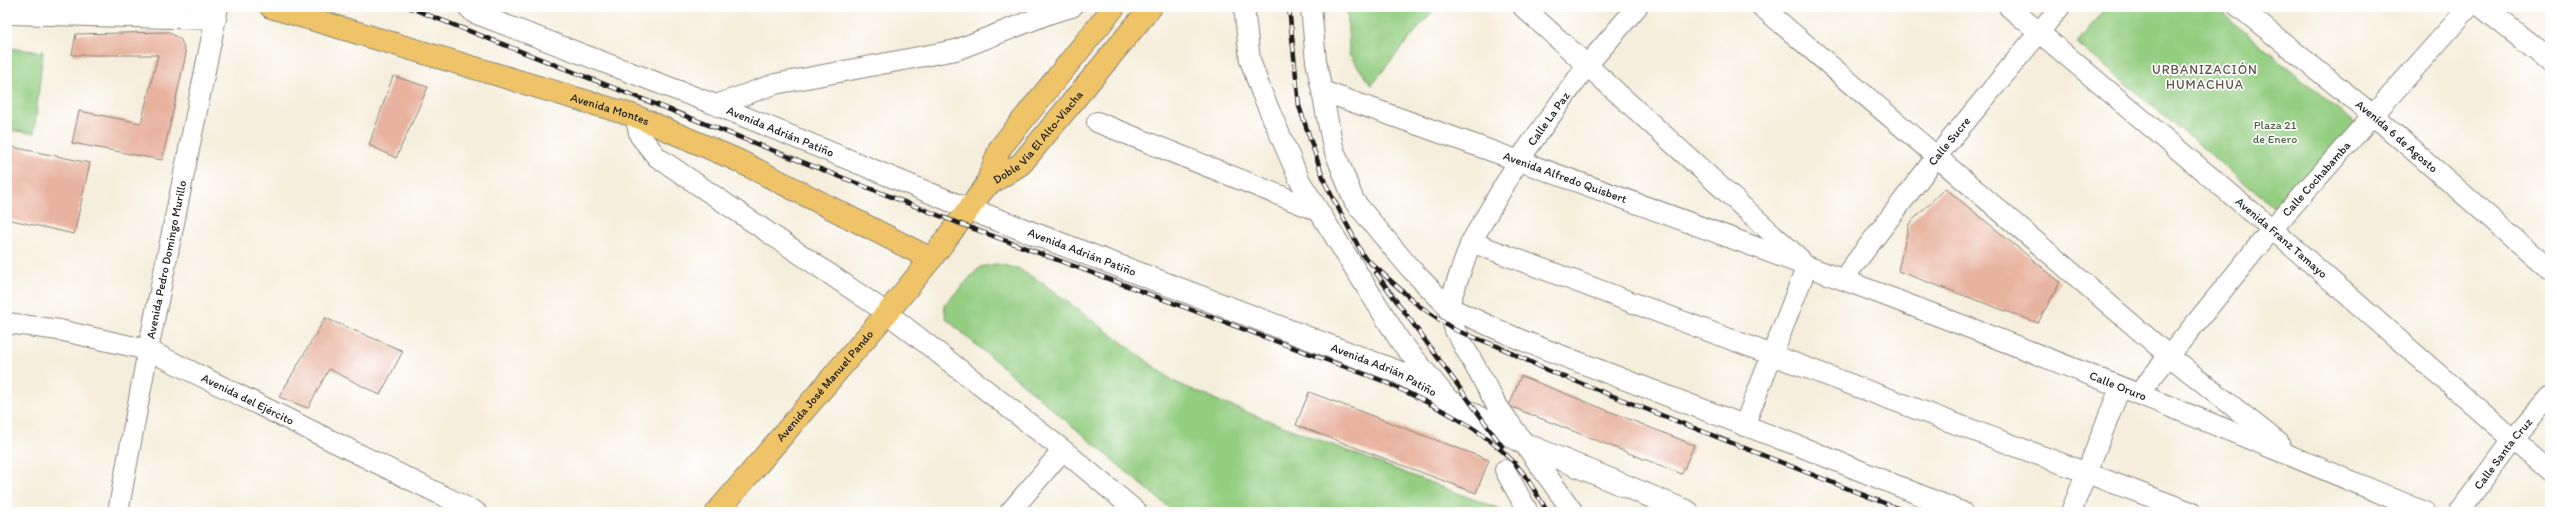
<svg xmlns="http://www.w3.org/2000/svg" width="2557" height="519" viewBox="0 0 2557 519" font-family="Itim,sans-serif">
	<rect width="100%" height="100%" fill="#fff"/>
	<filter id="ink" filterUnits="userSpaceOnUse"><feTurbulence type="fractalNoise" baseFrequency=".025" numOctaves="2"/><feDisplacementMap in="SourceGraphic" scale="8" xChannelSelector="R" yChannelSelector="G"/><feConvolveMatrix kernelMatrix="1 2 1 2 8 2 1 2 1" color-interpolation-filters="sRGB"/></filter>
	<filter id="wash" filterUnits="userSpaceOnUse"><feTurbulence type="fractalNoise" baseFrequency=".012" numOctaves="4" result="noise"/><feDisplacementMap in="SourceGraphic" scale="16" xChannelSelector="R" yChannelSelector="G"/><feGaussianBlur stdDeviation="0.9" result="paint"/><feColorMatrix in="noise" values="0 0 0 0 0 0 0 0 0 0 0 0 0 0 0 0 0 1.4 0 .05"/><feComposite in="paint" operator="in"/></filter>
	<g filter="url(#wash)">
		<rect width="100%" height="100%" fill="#f5eedc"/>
		<g fill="#93cd80" stroke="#58744e">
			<path d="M 1347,7 L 1436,7 L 1371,85 L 1349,54 Z"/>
			<path d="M 2106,7 L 2215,7 L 2356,124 L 2283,215 L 2077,43 Z"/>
			<path d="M 7,48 L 43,52 L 34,133 L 7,130 Z"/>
			<path d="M 997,264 L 1017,268 L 1041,282 L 1175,382 L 1223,403 L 1507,512 L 1174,512 L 946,319 L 944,305 L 980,267 Z"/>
		</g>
		<g id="blocks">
			<g fill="#e8b39e">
				<path d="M 169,32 L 181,40 L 186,54 L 162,160 L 72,143 L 79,111 L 141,123 L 158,55 L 72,55 L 76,34 Z"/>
				<path d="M 393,76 L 428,87 L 396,158 L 369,145 Z"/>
				<path d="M 7,146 L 90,163 L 74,234 L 7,219 Z"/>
				<path d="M 1945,188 L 2060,282 L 2038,323 L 1898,271 L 1909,224 Z"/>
				<path d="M 325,318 L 403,351 L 380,395 L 329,369 L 308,408 L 279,397 Z"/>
				<path d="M 1521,376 L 1694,445 L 1682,474 L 1509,406 Z"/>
				<path d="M 1309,392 L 1489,460 L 1476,493 L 1296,425 Z"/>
			</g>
		</g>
	</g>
	<g filter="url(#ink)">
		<use href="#blocks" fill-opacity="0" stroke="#88857c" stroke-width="1"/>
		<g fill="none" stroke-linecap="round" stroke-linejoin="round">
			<g stroke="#88857c" stroke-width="22">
				<g id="minor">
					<path id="s1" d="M 468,7 L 474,13 L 716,105 L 969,209"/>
					<path d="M 1244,7 L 1250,60 L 1261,91 L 1300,181 L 1400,341 L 1448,399"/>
					<path d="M 1311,7 L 1316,61 L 1333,147 L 1354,201 L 1409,267 L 1448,307 L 1521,340 L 1804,448 L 1962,512"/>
					<path d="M 1523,7 L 1800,259"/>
					<path d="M 1762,7 L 2168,355 L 2279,443"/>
					<path id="s2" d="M 2009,7 L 2272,229 L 2550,472"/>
					<path id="s3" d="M 2239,7 L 2374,116 L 2550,270"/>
					<path d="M 7,14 L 216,19"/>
					<path id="s4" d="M 1322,91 C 1693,221 2063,358 2425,512"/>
					<path d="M 716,105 L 775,84 L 956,50 L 1051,13 L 1072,7"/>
					<path d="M 635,116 L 640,136 L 657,157 L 887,313 L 1063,450 L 1137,512"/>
					<path d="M 1097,122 L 1316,210"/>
					<path d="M 1471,242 L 2191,512"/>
					<path id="s5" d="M 1843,279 L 1937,156 L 2060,7"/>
					<path id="s6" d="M 7,323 L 59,330 L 148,350 L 476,512"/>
					<path id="s7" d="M 2139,393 L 2272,229 L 2469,7"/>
					<path d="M 1744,426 L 1807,266"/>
					<path d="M 1505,470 L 1528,512"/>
					<path id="s8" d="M 118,512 L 148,350 L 218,7"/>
					<path d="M 1010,512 L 1063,450"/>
					<path id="s9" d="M 1573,512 L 1496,404 L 1455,330 L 1448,307 L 1471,242 L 1519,160 L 1588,64 L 1637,7"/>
					<path d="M 2071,512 L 2120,388"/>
					<path id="s10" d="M 2459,512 L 2513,439 L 2550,397"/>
				</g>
			</g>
			<g stroke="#88857c" stroke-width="24">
				<g id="tertiary">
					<path d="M 2483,7 L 2550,61"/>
					<path id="s11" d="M 969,209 L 1398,372 L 1527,445 L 1688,512"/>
				</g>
			</g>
			<g stroke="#88857c" stroke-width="24">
				<g id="primary">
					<path id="s12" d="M 717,512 L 887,313 L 931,259"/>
				</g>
			</g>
			<g stroke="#88857c" stroke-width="24">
				<g id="trunk">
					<path id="s13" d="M 271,7 L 635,116 L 737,160 L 931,259 L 986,186 L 1000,148 L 1114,7"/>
					<path id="s14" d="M 986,186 L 1021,164 L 1151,7"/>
				</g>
			</g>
			<use href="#minor" stroke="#fff" stroke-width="20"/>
			<use href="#tertiary" stroke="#fff" stroke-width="22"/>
			<use href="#primary" stroke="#efc469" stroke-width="22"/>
			<use href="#trunk" stroke="#efc469" stroke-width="22"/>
			<g stroke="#1c1c1c" stroke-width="4.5">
				<g id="rail">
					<path d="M 408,7 L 958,223 L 1383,381 C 1433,405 1487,428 1523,473 C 1532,485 1539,499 1548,512"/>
					<path d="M 1289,7 L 1299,106 L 1325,183 L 1364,257 L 1418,305 L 1455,330 L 1497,346 L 1547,370 L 1907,512"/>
					<path d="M 1376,273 L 1502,446"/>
				</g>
			</g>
			<use href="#rail" stroke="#fff" stroke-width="3" stroke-dasharray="9" stroke-linecap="butt"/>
		</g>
	</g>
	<g text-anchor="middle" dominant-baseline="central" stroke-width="3.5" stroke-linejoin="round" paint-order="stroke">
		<g font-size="12" fill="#1c1c1c" stroke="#fff">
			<text stroke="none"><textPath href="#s13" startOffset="354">Avenida Montes</textPath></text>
			<text stroke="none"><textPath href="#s9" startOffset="456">Calle La Paz</textPath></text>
			<text stroke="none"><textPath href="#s1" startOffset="337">Avenida Adrián Patiño</textPath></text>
			<text stroke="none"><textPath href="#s14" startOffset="72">Doble Vía El Alto-Viacha</textPath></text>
			<text stroke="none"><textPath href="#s3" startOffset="204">Avenida 6 de Agosto</textPath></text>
			<text stroke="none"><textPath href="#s5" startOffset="174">Calle Sucre</textPath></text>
			<text stroke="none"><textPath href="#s4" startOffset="258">Avenida Alfredo Quisbert</textPath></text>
			<text stroke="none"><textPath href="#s7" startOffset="278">Calle Cochabamba</textPath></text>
			<text stroke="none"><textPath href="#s2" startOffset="357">Avenida Franz Tamayo</textPath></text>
			<text stroke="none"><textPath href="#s11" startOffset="121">Avenida Adrián Patiño</textPath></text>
			<text stroke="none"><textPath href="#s8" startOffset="257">Avenida Pedro Domingo Murillo</textPath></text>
			<text stroke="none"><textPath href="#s11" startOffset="445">Avenida Adrián Patiño</textPath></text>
			<text stroke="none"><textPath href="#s12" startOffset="166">Avenida José Manuel Pando</textPath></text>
			<text stroke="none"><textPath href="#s4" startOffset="849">Calle Oruro</textPath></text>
			<text stroke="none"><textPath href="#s6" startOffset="255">Avenida del Ejército</textPath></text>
			<text stroke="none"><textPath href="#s10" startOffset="73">Calle Santa Cruz</textPath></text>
		</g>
		<g font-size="12" fill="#4c6344" stroke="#fff">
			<text x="2275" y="125">Plaza 21<tspan x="2275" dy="14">de Enero</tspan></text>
		</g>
		<g font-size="13" letter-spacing="1" fill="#63514a" stroke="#fff">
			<text x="2205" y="69">URBANIZACIÓN<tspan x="2205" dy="15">HUMACHUA</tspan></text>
		</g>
	</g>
	<rect width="2557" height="519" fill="none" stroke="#fff" stroke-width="24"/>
</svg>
